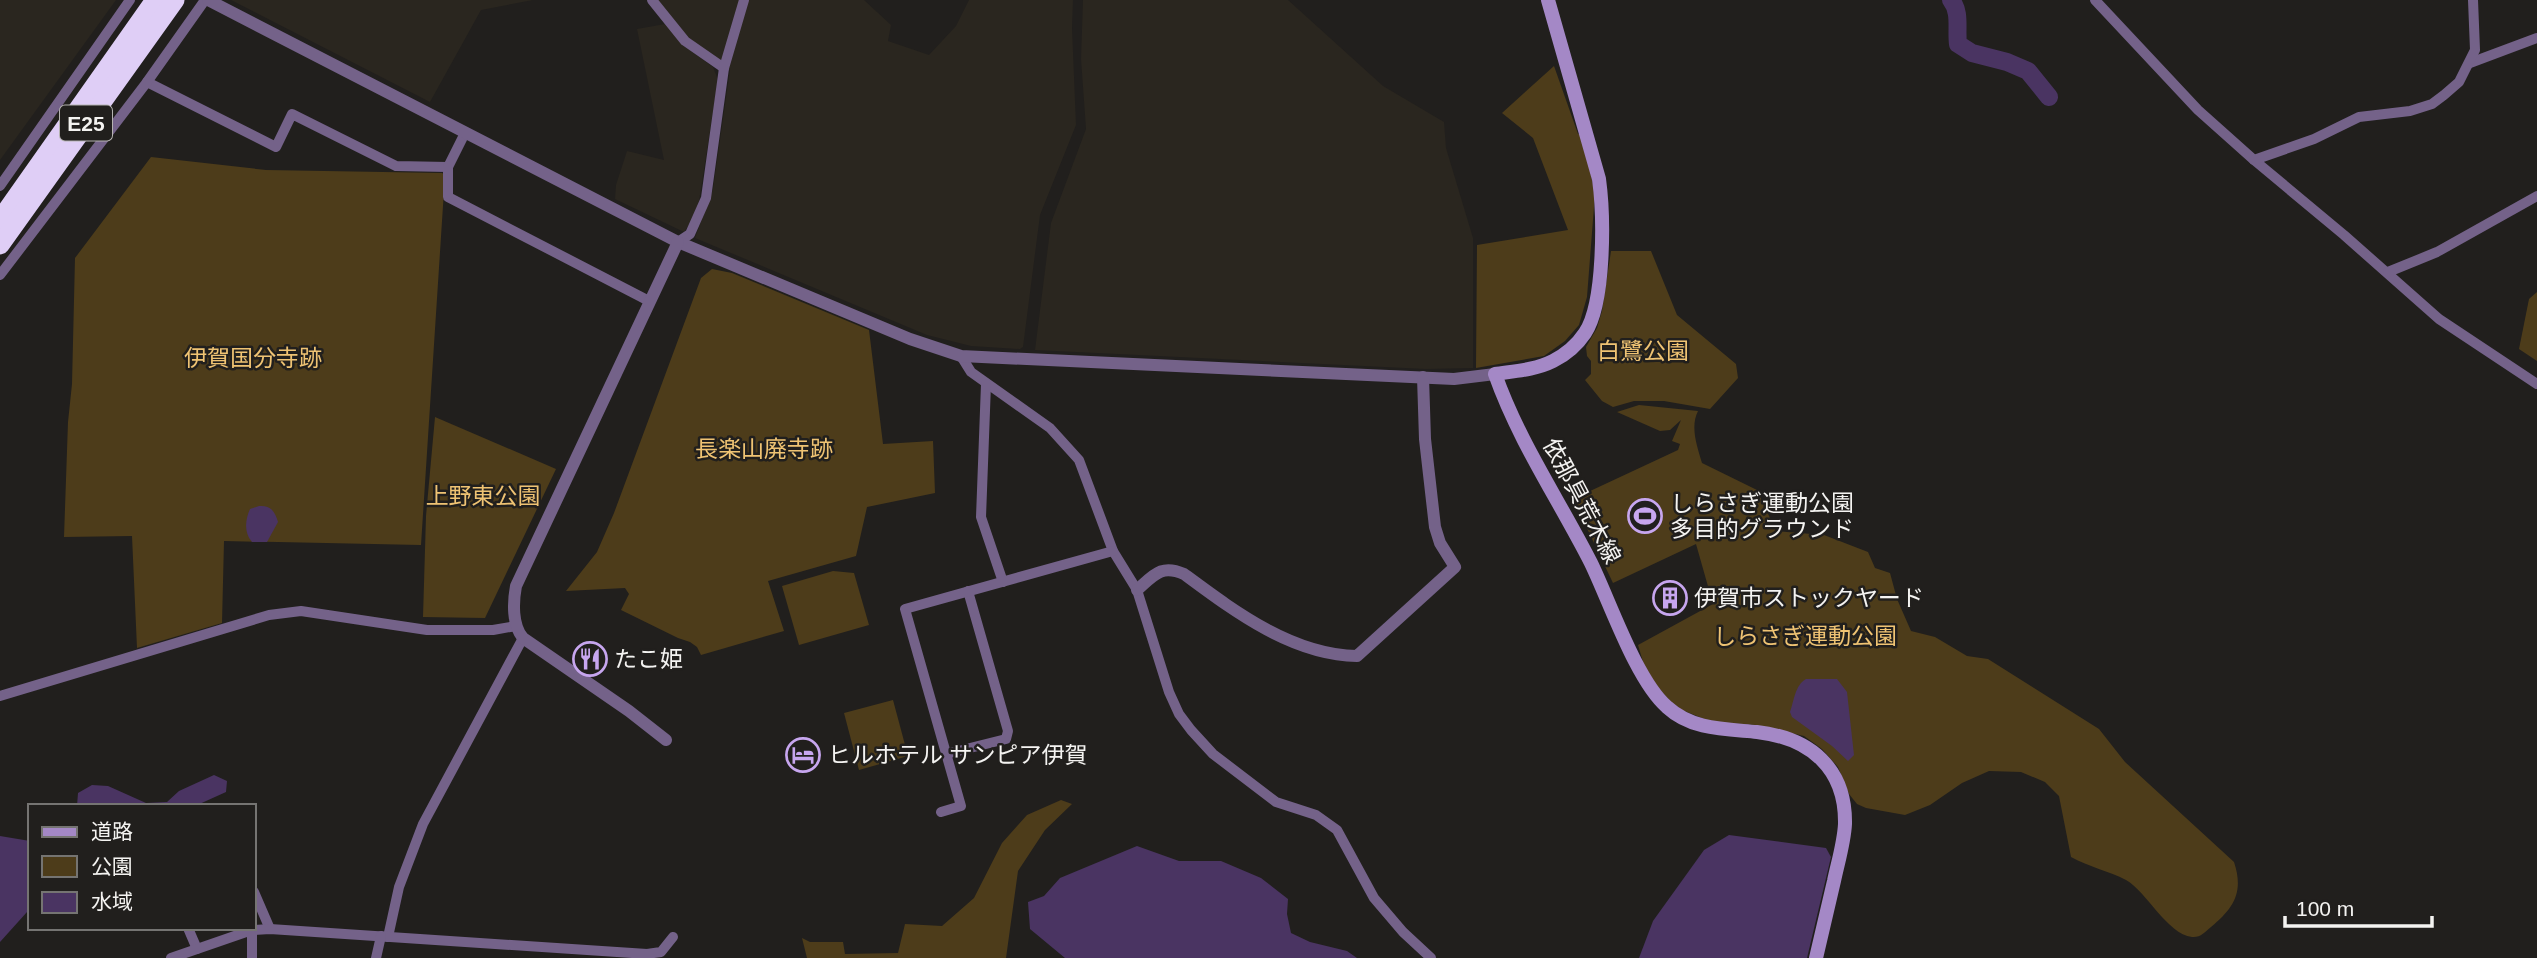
<svg xmlns="http://www.w3.org/2000/svg" width="2537" height="958" viewBox="0 0 2537 958" font-family="Arial,'Noto Sans JP',sans-serif">
	<rect width="100%" height="100%" fill="#211f1d"/>
	<g fill="#2a261f">
		<path d="M 0,0 L 116,0 L 0,160 Z"/>
		<path d="M 231,0 L 533,0 L 481,10 L 430,102 Z"/>
		<path d="M 657,0 L 864,0 L 891,25 L 888,41 L 929,55 L 956,26 L 969,0 L 1073,0 L 1072,28 L 1076,125 L 1040,215 L 1023,347 L 1020,349 L 971,346 L 927,335 L 695,238 L 713,189 L 730,70 L 688,39 Z"/>
		<path d="M 1083,0 L 1288,0 L 1383,86 L 1444,122 L 1446,148 L 1473,238 L 1473,368 L 1426,369 L 1035,350 L 1051,223 L 1086,129 L 1081,59 Z"/>
		<path d="M 665,24 L 685,47 L 713,67 L 718,80 L 699,201 L 692,220 L 684,232 L 615,199 L 616,185 L 627,151 L 664,160 L 637,29 Z"/>
	</g>
	<g fill="#4d3c1a">
		<path d="M 1554,66 L 1578,134 L 1582,134 L 1595,194 L 1587,297 L 1579,325 L 1565,341 L 1544,356 L 1476,368 L 1477,245 L 1568,230 L 1533,138 L 1502,113 Z"/>
		<path d="M 151,157 L 266,170 L 442,173 L 445,175 L 421,545 L 224,541 L 222,623 L 137,648 L 132,536 L 64,537 L 68,422 L 72,384 L 75,258 Z"/>
		<path d="M 1611,251 L 1651,251 L 1677,315 L 1736,364 L 1738,378 L 1710,409 L 1664,401 L 1634,401 L 1613,407 L 1602,401 L 1585,380 L 1591,374 L 1591,361 L 1587,356 L 1586,347 L 1597,328 L 1602,311 Z"/>
		<path d="M 712,269 L 732,273 L 869,330 L 883,444 L 933,441 L 935,493 L 867,507 L 856,556 L 768,581 L 784,631 L 701,655 L 697,647 L 690,642 L 678,638 L 621,610 L 629,594 L 625,588 L 566,591 L 597,552 L 614,513 L 701,278 Z"/>
		<path d="M 2537,292 L 2537,361 L 2519,349 L 2529,299 Z"/>
		<path d="M 1639,405 L 1698,411 C 1690,427 1697,446 1702,463 L 1757,490 L 1776,531 L 1824,535 L 1868,552 L 1875,568 L 1890,573 L 1897,599 L 1911,631 L 1935,637 L 1967,656 L 1988,659 L 2099,729 L 2125,762 L 2234,862 C 2244,892 2234,908 2211,927 C 2205,932 2200,938 2192,937 C 2167,934 2147,892 2126,880 C 2109,871 2089,867 2071,857 L 2059,796 L 2045,782 L 2021,772 L 1989,771 L 1962,783 L 1930,805 L 1905,815 L 1866,808 L 1857,804 L 1849,794 L 1838,767 L 1822,749 L 1804,736 L 1756,725 L 1712,722 L 1682,710 L 1669,700 L 1657,686 L 1644,665 L 1638,645 L 1713,604 L 1696,544 L 1613,583 L 1573,499 L 1678,450 L 1680,444 L 1672,441 L 1681,420 L 1670,430 L 1660,431 L 1617,412 Z"/>
		<path d="M 435,417 L 556,469 L 485,618 L 423,617 L 426,516 Z"/>
		<path d="M 833,571 L 854,573 L 869,625 L 799,645 L 782,586 Z"/>
		<path d="M 893,700 L 908,756 L 859,770 L 844,713 Z"/>
		<path d="M 1061,800 L 1072,804 L 1045,830 L 1018,871 L 1006,958 L 807,958 L 802,938 L 810,942 L 843,942 L 845,954 L 898,953 L 905,924 L 942,926 L 974,898 L 1002,843 L 1027,815 Z"/>
	</g>
	<g fill="#4a3462">
		<path d="M 259,506 C 271,505 275,512 278,522 L 267,542 L 252,542 C 244,533 245,520 250,509 Z"/>
		<path d="M 1806,679 L 1837,679 L 1847,692 L 1854,755 L 1848,761 L 1832,746 L 1792,717 L 1790,712 C 1794,701 1795,685 1806,679 Z"/>
		<path d="M 214,775 L 227,781 L 226,792 L 195,806 L 77,806 L 78,793 L 92,785 L 108,786 L 146,803 L 167,802 L 179,791 Z"/>
		<path d="M 1729,835 L 1826,848 L 1831,857 L 1807,958 L 1639,958 L 1653,921 L 1704,850 Z"/>
		<path d="M 0,836 L 30,841 L 30,903 L 27,912 L 0,942 Z"/>
		<path d="M 1137,846 L 1179,861 L 1221,861 L 1261,878 L 1288,899 L 1287,914 L 1291,933 L 1310,942 L 1347,951 L 1357,958 L 1065,958 L 1030,929 L 1028,902 L 1044,896 L 1060,878 Z"/>
	</g>
	<g fill="none" stroke-linecap="round" stroke-linejoin="round">
		<path stroke="#4a3462" stroke-width="18" d="M 1951,0 C 1961,12 1956,29 1958,44 L 1972,53 L 2007,62 L 2028,71 L 2049,97"/>
		<g stroke="#746289" stroke-width="10">
			<path d="M 652,0 L 685,41 L 724,68"/>
			<path d="M 2095,0 L 2198,110 L 2254,160 L 2344,235 L 2439,319 L 2537,384"/>
			<path d="M 2470,63 L 2537,38"/>
			<path d="M 147,82 L 276,147 L 292,114 L 396,166 L 448,167"/>
			<path d="M 465,133 L 448,167 L 448,197 L 649,301"/>
			<path d="M 2254,160 L 2314,139 L 2359,117 L 2410,111 L 2432,104 L 2444,95 L 2459,82 L 2475,50 L 2473,0"/>
			<path d="M 0,186 L 130,0"/>
			<path d="M 678,242 L 690,234 L 706,198 L 724,68 L 744,0"/>
			<path d="M 2388,272 L 2437,252 L 2537,196"/>
			<path d="M 0,275 L 147,82 L 205,0"/>
			<path d="M 961,356 L 971,372 L 1050,428 L 1079,460 L 1113,551 L 1137,590 L 1169,692 L 1179,714 L 1191,730 L 1213,754 L 1276,802 L 1316,815 L 1337,830 L 1374,898 L 1403,932 L 1431,958"/>
			<path d="M 986,384 L 981,517 L 1003,582"/>
			<path d="M 0,696 L 269,615 L 301,611 L 427,630 L 493,630 L 516,626"/>
			<path d="M 946,754 L 1006,739 L 1008,731 L 968,591"/>
			<path d="M 941,812 L 961,806 L 905,609 L 1113,551"/>
			<path d="M 254,892 L 270,929"/>
			<path d="M 188,928 L 197,949"/>
			<path d="M 388,937 L 399,887 L 423,824 L 523,638"/>
			<path d="M 171,958 L 252,930 L 270,929 L 647,954 L 661,952 L 673,937"/>
			<path d="M 252,958 L 252,930"/>
			<path d="M 376,958 L 381,936"/>
		</g>
		<g stroke="#746289" stroke-width="12">
			<path d="M 208,0 L 678,242 L 910,339 L 961,356 L 1454,379 L 1495,374"/>
			<path d="M 1137,590 C 1154,575 1161,564 1184,574 C 1234,611 1292,655 1357,656 L 1455,567 L 1440,543 L 1435,527 L 1425,439 L 1423,377"/>
			<path d="M 666,740 L 629,711 L 523,638 C 512,625 513,602 516,586 L 678,242"/>
		</g>
		<path stroke="#a488c6" stroke-width="14" d="M 1548,0 L 1599,179 C 1604,216 1605,303 1585,333 C 1577,345 1565,355 1553,361 C 1535,370 1515,371 1495,374 C 1519,442 1559,500 1591,563 C 1610,602 1636,680 1667,707 C 1692,730 1725,729 1757,732 C 1810,738 1846,768 1845,824 C 1844,843 1838,862 1834,881 C 1828,906 1822,932 1816,958"/>
		<g stroke="#dfcef6" stroke-width="19">
			<path d="M 0,220 L 155,0"/>
			<path d="M 0,245 L 175,0"/>
		</g>
	</g>
	<defs>
		<g id="stadium-ring" transform="scale(1.75)"><circle r="9.5" fill="#211f1d" stroke="#c7a6ef" stroke-width="1.5"/><path d="M0-5a6.5 5 0 1 0 0 10a6.5 5 0 1 0 0-10ZM-3.5-1.8h7v3.6h-7Z" fill="#c7a6ef"/></g>
		<g id="building-ring" transform="scale(1.75)"><circle r="9.5" fill="#211f1d" stroke="#c7a6ef" stroke-width="1.5"/><path d="M-4-6H4V6H1V3H-1V6H-4ZM-2.5-4.3h1.7v1.8h-1.7ZM.8-4.3h1.7v1.8H.8ZM-2.5-1h1.7V.8h-1.7ZM.8-1h1.7V.8H.8Z" fill="#c7a6ef"/></g>
		<g id="restaurant-ring" transform="scale(1.75)"><circle r="9.5" fill="#211f1d" stroke="#c7a6ef" stroke-width="1.5"/><path d="M-5-6h1v4h1v-4h1v4h1v-4h1v5L-1.5 .5V6h-2V.5L-5-1ZM5-6V6H3V1.5H1.5Q1.5-4 5-6Z" fill="#c7a6ef"/></g>
		<g id="hotel-ring" transform="scale(1.75)"><circle r="9.5" fill="#211f1d" stroke="#c7a6ef" stroke-width="1.5"/><path d="M-6-4.5h1.5V1H6V5H4.5V3h-9V5H-6ZM-4 0a1.8 1.8 0 1 1 3.6 0ZM.5 0V-2.5h3Q6-2.5 6 0Z" fill="#c7a6ef"/></g>
	</defs>
	<g fill-rule="evenodd">
		<use href="#stadium-ring" x="1645" y="516"/>
		<use href="#building-ring" x="1670" y="598"/>
		<use href="#restaurant-ring" x="590" y="659"/>
		<use href="#hotel-ring" x="803" y="755"/>
	</g>
	<g text-anchor="middle" dominant-baseline="central" stroke-width="5" stroke-linejoin="round" paint-order="stroke">
		<rect fill="#211f1d" stroke="#b5b3b1" stroke-width="2" x="60" y="105.5" width="52" height="35" rx="5"/>
		<g font-size="21" font-weight="bold" fill="#f4f3f1">
			<text x="86" y="123">E25</text>
		</g>
		<g font-size="23" fill="#efc373" stroke="#211f1d">
			<text x="1643" y="351">白鷺公園</text>
			<text x="253" y="358">伊賀国分寺跡</text>
			<text x="764" y="449">長楽山廃寺跡</text>
			<text x="483" y="496">上野東公園</text>
			<text x="1805" y="636">しらさぎ運動公園</text>
		</g>
		<g font-size="23" fill="#f4f3f1" stroke="#211f1d">
			<text transform="translate(1582 501) rotate(62)">依那具荒木線</text>
		</g>
		<g font-size="23" fill="#f4f3f1" stroke="#211f1d" text-anchor="start">
			<text x="1670" y="503">しらさぎ運動公園<tspan x="1670" dy="26">多目的グラウンド</tspan></text>
			<text x="1694" y="598">伊賀市ストックヤード</text>
			<text x="614" y="659">たこ姫</text>
			<text x="828" y="755">ヒルホテル サンピア伊賀</text>
		</g>
	</g>
	<rect x="28" y="804" width="228" height="126" fill="#211f1d" stroke="#757472" stroke-width="2"/>
	<rect x="42" y="827" width="35" height="10" fill="#a488c6" stroke="#757472" stroke-width="2"/>
	<text x="91" y="839" font-size="21" fill="#f4f3f1">道路</text>
	<rect x="42" y="856" width="35" height="21" fill="#4d3c1a" stroke="#757472" stroke-width="2"/>
	<text x="91" y="874" font-size="21" fill="#f4f3f1">公園</text>
	<rect x="42" y="892" width="35" height="21" fill="#4a3462" stroke="#757472" stroke-width="2"/>
	<text x="91" y="909" font-size="21" fill="#f4f3f1">水域</text>
	<path d="M2285 916v10h147v-10" fill="none" stroke="#f4f3f1" stroke-width="3.5"/>
	<text x="2296" y="916" font-size="21" fill="#f4f3f1" stroke="#211f1d" stroke-width="5" paint-order="stroke">100 m</text>
</svg>
